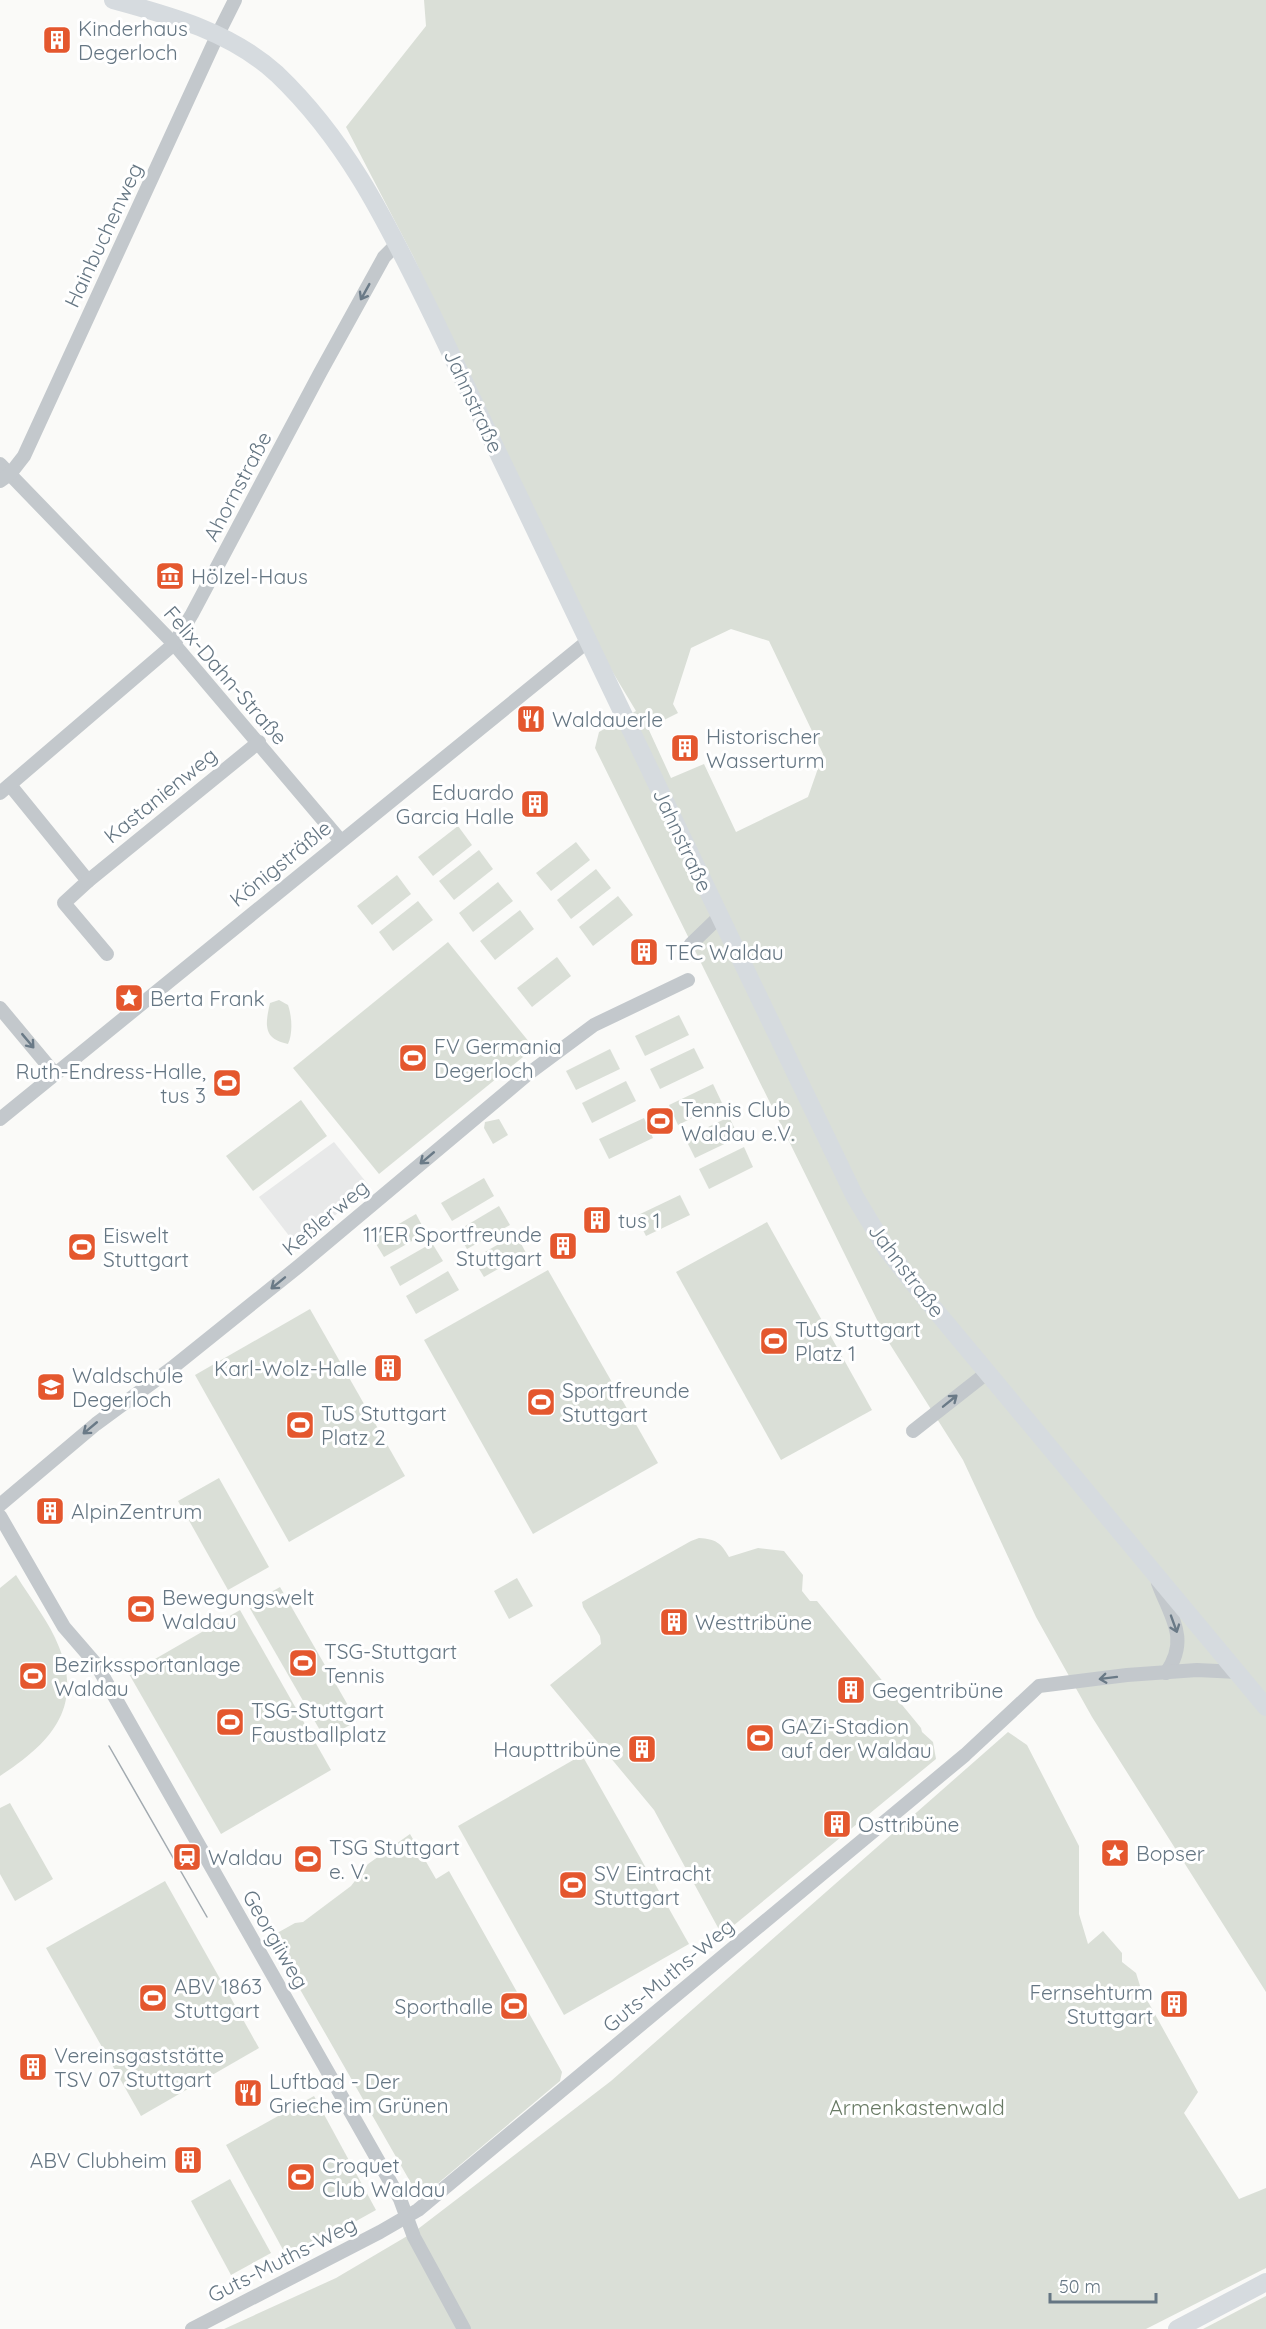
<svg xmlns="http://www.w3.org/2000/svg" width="1266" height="2329" viewBox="0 0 1266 2329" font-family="Quicksand,sans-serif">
	<rect width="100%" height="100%" fill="#fafaf8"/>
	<path fill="#e8e9e9" d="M 334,1142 L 370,1187 L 297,1246 L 259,1197 Z"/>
	<g fill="#dadfd7" fill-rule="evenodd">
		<path d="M 424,0 L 1266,0 L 1266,1992 L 1092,1717 L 1036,1617 L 963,1460 L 886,1338 L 595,748 L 599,732 L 636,711 L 588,631 L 413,256 L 346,127 L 426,26 ZM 731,629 L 769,641 L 823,754 L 808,797 L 736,832 L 704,764 L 671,778 L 648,728 L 678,713 L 673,704 L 691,648 Z"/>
		<path d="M 458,826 L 472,845 L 433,876 L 418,857 Z"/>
		<path d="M 576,842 L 590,860 L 551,891 L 536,873 Z"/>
		<path d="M 479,850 L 493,869 L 454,900 L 439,881 Z"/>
		<path d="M 596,869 L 611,888 L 571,919 L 557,900 Z"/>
		<path d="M 397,875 L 411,894 L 372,925 L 357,906 Z"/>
		<path d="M 498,882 L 513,901 L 473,932 L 459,913 Z"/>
		<path d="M 618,896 L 633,915 L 593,946 L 579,927 Z"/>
		<path d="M 418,901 L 433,920 L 393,951 L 379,932 Z"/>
		<path d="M 520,910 L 534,929 L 495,960 L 480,941 Z"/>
		<path d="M 448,942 L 534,1048 L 379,1174 L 293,1068 Z"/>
		<path d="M 557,957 L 571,976 L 532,1007 L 517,988 Z"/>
		<path d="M 279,1000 L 288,1005 C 292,1017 293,1033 288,1044 C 263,1039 265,1025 270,1003 Z"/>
		<path d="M 679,1015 L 689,1035 L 645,1056 L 635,1036 Z"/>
		<path d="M 694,1048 L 704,1068 L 660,1089 L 650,1069 Z"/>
		<path d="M 610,1049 L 620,1069 L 576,1090 L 566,1071 Z"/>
		<path d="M 626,1081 L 636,1101 L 592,1123 L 582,1103 Z"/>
		<path d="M 713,1084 L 722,1103 L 678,1125 L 669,1105 Z"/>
		<path d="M 301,1100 L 327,1136 L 253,1191 L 226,1156 Z"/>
		<path d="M 729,1117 L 739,1137 L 695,1158 L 685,1138 Z"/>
		<path d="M 644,1118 L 653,1138 L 609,1159 L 599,1139 Z"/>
		<path d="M 499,1119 L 508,1135 L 493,1144 L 484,1128 L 485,1122 Z"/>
		<path d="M 744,1147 L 753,1167 L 709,1189 L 699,1169 Z"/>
		<path d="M 484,1178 L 494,1196 L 452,1221 L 441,1203 Z"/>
		<path d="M 680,1195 L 690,1215 L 646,1236 L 636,1216 Z"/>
		<path d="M 499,1206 L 510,1225 L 467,1249 L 457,1231 Z"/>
		<path d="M 416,1214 L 426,1233 L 384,1257 L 373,1239 Z"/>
		<path d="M 767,1222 L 872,1410 L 781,1460 L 676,1272 Z"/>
		<path d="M 516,1234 L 526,1253 L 484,1277 L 473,1259 Z"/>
		<path d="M 432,1243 L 443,1261 L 400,1286 L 390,1267 Z"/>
		<path d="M 548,1270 L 658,1463 L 533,1534 L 424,1340 Z"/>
		<path d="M 448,1271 L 459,1290 L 416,1314 L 406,1296 Z"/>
		<path d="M 310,1309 L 405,1476 L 289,1542 L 195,1375 Z"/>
		<path d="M 219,1478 L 269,1567 L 228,1590 L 178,1501 Z"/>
		<path d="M 699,1538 C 716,1539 721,1543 729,1557 L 758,1548 L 784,1551 L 803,1575 L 802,1591 L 810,1601 L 817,1601 L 921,1728 L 922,1732 L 933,1742 L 936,1759 L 722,1935 L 654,1810 L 550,1685 L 601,1644 L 600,1636 L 583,1607 L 582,1602 L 691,1541 Z"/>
		<path d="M 16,1575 C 30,1598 50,1623 59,1647 C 84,1709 49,1744 0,1776 L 0,1588 Z"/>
		<path d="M 517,1578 L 533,1606 L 509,1619 L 494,1591 Z"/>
		<path d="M 280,1587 L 357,1721 L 325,1739 L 248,1605 Z"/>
		<path d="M 240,1610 L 331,1770 L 221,1834 L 129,1674 Z"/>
		<path d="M 1008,1732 L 1027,1745 L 1079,1846 L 1079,1914 L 1088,1944 L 1103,1931 L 1122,1953 L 1122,1962 L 1136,1973 L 1141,1989 L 1198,2092 L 1184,2113 L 1239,2199 L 1266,2188 L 1266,2268 L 1146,2329 L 224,2329 L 336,2278 L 414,2232 L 611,2081 Z"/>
		<path d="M 582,1755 L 689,1944 L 564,2015 L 458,1826 Z"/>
		<path d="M 10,1803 L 53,1879 L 15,1901 L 0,1874 L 0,1808 Z"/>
		<path d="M 410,1834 L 436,1879 L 449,1871 L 562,2072 L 560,2081 L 430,2190 L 415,2190 L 270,1937 L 295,1923 L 303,1922 L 351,1886 L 368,1864 Z"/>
		<path d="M 165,1881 L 259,2048 L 141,2116 L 46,1948 Z"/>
		<path d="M 314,2096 L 376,2210 L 288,2259 L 226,2145 Z"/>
		<path d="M 230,2179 L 271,2253 L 231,2275 L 191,2201 Z"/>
		<path d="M 1266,2296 L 1266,2329 L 1203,2329 Z"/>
	</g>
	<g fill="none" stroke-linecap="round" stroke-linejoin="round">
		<g stroke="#c3c8cc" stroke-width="14">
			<path d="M 0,464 L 174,644 L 341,841"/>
			<path d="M 0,481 L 10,474 L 24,456 L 218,34 L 235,0"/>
			<path d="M 10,785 L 88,881 L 64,903 L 107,954"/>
			<path d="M 0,793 L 174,644 L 192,614 L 320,373 L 384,257 L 397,244"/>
			<path d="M 88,881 L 259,742"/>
			<path d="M 684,956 L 691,944 L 719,917"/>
			<path d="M 0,1008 L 55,1074"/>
			<path d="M 0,1119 L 588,641"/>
			<path d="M 913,1431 L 988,1372"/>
			<path d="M 0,1505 L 96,1424 L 172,1368 L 299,1266 L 528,1074 L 594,1025 L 688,980"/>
			<path d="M 0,1516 L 64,1627 L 96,1664 L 400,2199 L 414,2237 L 464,2329"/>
			<path d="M 1158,1583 C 1171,1618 1190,1639 1166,1673"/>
			<path d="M 192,2329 L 380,2232 L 418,2210 L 965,1755 L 1039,1686 L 1127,1675 L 1197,1670 L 1238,1672"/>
		</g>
		<g stroke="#d6dbdf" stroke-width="18">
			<path d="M 113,0 C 172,16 231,32 277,74 C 345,139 383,215 424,298 C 455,361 484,425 515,488 C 628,724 741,961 855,1197 L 887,1250 L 926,1299 L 1266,1707"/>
			<path d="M 1177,2329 L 1266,2282"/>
		</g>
		<path stroke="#a2aab0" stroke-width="1.5" d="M 109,1746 L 207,1917"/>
	</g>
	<defs><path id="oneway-shaft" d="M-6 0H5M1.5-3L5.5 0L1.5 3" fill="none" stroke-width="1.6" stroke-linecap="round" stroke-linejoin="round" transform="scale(1.5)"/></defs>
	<g stroke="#6a7a87">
		<use href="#oneway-shaft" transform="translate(365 292) rotate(119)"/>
		<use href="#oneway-shaft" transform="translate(28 1041) rotate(50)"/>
		<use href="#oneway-shaft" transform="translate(427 1158) rotate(140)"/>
		<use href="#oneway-shaft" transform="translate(278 1283) rotate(141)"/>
		<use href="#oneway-shaft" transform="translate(950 1401) rotate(-39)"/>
		<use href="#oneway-shaft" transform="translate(90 1428) rotate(140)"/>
		<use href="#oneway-shaft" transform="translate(1174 1624) rotate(70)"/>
		<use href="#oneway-shaft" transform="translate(1108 1678) rotate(173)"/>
	</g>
	<defs>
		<g id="building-square" transform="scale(1.5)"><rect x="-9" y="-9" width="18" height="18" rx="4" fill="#e4572e" stroke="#fff"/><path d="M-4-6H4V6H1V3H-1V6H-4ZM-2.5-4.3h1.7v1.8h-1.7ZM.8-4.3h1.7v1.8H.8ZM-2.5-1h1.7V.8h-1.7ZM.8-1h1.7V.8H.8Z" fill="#fff"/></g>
		<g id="museum-square" transform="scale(1.5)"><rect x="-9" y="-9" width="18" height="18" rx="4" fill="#e4572e" stroke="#fff"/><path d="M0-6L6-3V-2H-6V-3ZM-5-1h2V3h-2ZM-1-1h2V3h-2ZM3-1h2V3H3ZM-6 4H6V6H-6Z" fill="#fff"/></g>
		<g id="restaurant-square" transform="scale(1.5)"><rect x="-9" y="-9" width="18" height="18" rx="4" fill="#e4572e" stroke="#fff"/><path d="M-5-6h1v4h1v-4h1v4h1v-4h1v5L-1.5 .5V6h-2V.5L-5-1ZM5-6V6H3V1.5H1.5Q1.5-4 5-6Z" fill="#fff"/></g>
		<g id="sight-square" transform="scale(1.5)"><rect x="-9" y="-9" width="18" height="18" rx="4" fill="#e4572e" stroke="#fff"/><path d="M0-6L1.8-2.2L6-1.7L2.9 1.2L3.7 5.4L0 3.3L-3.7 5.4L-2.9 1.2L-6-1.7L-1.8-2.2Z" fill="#fff"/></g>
		<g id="stadium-square" transform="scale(1.5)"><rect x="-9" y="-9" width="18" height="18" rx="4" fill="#e4572e" stroke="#fff"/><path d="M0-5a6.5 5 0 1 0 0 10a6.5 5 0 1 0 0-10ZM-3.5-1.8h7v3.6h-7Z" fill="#fff"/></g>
		<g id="school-square" transform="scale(1.5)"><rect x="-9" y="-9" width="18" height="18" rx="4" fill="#e4572e" stroke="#fff"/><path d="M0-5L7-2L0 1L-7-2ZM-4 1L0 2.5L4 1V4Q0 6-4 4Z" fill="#fff"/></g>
		<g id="station-square" transform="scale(1.5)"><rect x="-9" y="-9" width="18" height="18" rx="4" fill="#e4572e" stroke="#fff"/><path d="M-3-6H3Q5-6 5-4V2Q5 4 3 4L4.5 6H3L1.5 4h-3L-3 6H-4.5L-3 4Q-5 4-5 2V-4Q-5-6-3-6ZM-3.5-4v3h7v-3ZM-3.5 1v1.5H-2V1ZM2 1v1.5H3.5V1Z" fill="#fff"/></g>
	</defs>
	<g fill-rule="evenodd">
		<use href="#building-square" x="57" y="40"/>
		<use href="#museum-square" x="170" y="576"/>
		<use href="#restaurant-square" x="531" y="719"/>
		<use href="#building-square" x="685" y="748"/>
		<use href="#building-square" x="535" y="804"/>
		<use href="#building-square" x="644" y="952"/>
		<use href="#sight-square" x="129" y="998"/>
		<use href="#stadium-square" x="413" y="1058"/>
		<use href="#stadium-square" x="227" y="1083"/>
		<use href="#stadium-square" x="660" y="1121"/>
		<use href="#building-square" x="597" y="1220"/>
		<use href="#building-square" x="563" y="1246"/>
		<use href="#stadium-square" x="82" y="1247"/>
		<use href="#stadium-square" x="774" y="1341"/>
		<use href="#building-square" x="388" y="1368"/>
		<use href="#school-square" x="51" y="1387"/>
		<use href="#stadium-square" x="541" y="1402"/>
		<use href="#stadium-square" x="300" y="1425"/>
		<use href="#building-square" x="50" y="1511"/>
		<use href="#stadium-square" x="141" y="1609"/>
		<use href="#building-square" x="674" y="1622"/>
		<use href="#stadium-square" x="303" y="1663"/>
		<use href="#stadium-square" x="33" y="1676"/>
		<use href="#building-square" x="851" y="1690"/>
		<use href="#stadium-square" x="230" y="1722"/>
		<use href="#stadium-square" x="760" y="1738"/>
		<use href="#building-square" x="642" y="1749"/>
		<use href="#building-square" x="837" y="1824"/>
		<use href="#sight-square" x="1115" y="1853"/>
		<use href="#station-square" x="187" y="1857"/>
		<use href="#stadium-square" x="308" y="1859"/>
		<use href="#stadium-square" x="573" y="1885"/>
		<use href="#stadium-square" x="153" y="1998"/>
		<use href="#building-square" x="1174" y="2004"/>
		<use href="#stadium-square" x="514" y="2006"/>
		<use href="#building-square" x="33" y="2067"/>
		<use href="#restaurant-square" x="248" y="2093"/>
		<use href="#building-square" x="188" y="2160"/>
		<use href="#stadium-square" x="301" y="2177"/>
	</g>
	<g text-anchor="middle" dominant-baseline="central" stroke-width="6" stroke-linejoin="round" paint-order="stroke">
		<g font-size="21" fill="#657683" stroke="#fff" text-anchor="start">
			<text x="78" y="28">Kinderhaus<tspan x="78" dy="24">Degerloch</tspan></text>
			<text x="191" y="576">Hölzel-Haus</text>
			<text x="552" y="719">Waldauerle</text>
			<text x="706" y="736">Historischer<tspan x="706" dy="24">Wasserturm</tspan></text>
			<text x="514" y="792" text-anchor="end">Eduardo<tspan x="514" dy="24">Garcia Halle</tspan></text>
			<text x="665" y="952">TEC Waldau</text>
			<text x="150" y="998">Berta Frank</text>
			<text x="434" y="1046">FV Germania<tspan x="434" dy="24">Degerloch</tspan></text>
			<text x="206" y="1071" text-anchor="end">Ruth-Endress-Halle,<tspan x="206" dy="24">tus 3</tspan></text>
			<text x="681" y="1109">Tennis Club<tspan x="681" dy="24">Waldau e.V.</tspan></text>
			<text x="618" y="1220">tus 1</text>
			<text x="542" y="1234" text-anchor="end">11'ER Sportfreunde<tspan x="542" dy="24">Stuttgart</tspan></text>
			<text x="103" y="1235">Eiswelt<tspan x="103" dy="24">Stuttgart</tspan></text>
			<text x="795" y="1329">TuS Stuttgart<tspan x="795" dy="24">Platz 1</tspan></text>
			<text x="367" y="1368" text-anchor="end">Karl-Wolz-Halle</text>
			<text x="72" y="1375">Waldschule<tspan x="72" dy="24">Degerloch</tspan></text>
			<text x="562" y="1390">Sportfreunde<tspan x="562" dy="24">Stuttgart</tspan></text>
			<text x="321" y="1413">TuS Stuttgart<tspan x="321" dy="24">Platz 2</tspan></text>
			<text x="71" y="1511">AlpinZentrum</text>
			<text x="162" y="1597">Bewegungswelt<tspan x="162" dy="24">Waldau</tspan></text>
			<text x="695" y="1622">Westtribüne</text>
			<text x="324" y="1651">TSG-Stuttgart<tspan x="324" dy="24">Tennis</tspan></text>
			<text x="54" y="1664">Bezirkssportanlage<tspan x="54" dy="24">Waldau</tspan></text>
			<text x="872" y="1690">Gegentribüne</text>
			<text x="251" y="1710">TSG-Stuttgart<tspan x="251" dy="24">Faustballplatz</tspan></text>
			<text x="781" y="1726">GAZi-Stadion<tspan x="781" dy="24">auf der Waldau</tspan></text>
			<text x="621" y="1749" text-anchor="end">Haupttribüne</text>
			<text x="858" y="1824">Osttribüne</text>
			<text x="329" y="1847">TSG Stuttgart<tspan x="329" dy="24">e. V.</tspan></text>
			<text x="1136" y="1853">Bopser</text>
			<text x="208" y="1857">Waldau</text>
			<text x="594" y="1873">SV Eintracht<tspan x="594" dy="24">Stuttgart</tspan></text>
			<text x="174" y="1986">ABV 1863<tspan x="174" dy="24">Stuttgart</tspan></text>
			<text x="1153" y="1992" text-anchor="end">Fernsehturm<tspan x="1153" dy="24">Stuttgart</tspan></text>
			<text x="493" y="2006" text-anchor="end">Sporthalle</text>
			<text x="54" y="2055">Vereinsgaststätte<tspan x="54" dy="24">TSV 07 Stuttgart</tspan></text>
			<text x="269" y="2081">Luftbad - Der<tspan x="269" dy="24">Grieche im Grünen</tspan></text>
			<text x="167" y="2160" text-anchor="end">ABV Clubheim</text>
			<text x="322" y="2165">Croquet<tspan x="322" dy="24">Club Waldau</tspan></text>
		</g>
		<g font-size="21" fill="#657683" stroke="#fff">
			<text transform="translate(103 235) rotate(-65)">Hainbuchenweg</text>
			<text transform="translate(474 401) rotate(65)">Jahnstraße</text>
			<text transform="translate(237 486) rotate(-62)">Ahornstraße</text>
			<text transform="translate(226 675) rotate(49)">Felix-Dahn-Straße</text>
			<text transform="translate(160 795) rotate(-39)">Kastanienweg</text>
			<text transform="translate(683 840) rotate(65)">Jahnstraße</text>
			<text transform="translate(280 863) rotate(-39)">Königsträßle</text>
			<text transform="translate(325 1217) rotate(-40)">Keßlerweg</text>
			<text transform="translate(907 1270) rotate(53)">Jahnstraße</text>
			<text transform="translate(276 1939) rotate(60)">Georgiiweg</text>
			<text transform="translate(668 1975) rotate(-40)">Guts-Muths-Weg</text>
			<text transform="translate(282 2259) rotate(-27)">Guts-Muths-Weg</text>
		</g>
		<g font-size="21" fill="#687a64" stroke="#fff">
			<text x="917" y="2107">Armenkastenwald</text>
		</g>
	</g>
	<path d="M1050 2293v9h106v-9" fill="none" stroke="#657683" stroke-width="3"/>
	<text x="1059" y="2293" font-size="18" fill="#657683" stroke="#ffffff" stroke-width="4.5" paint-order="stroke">50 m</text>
</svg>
